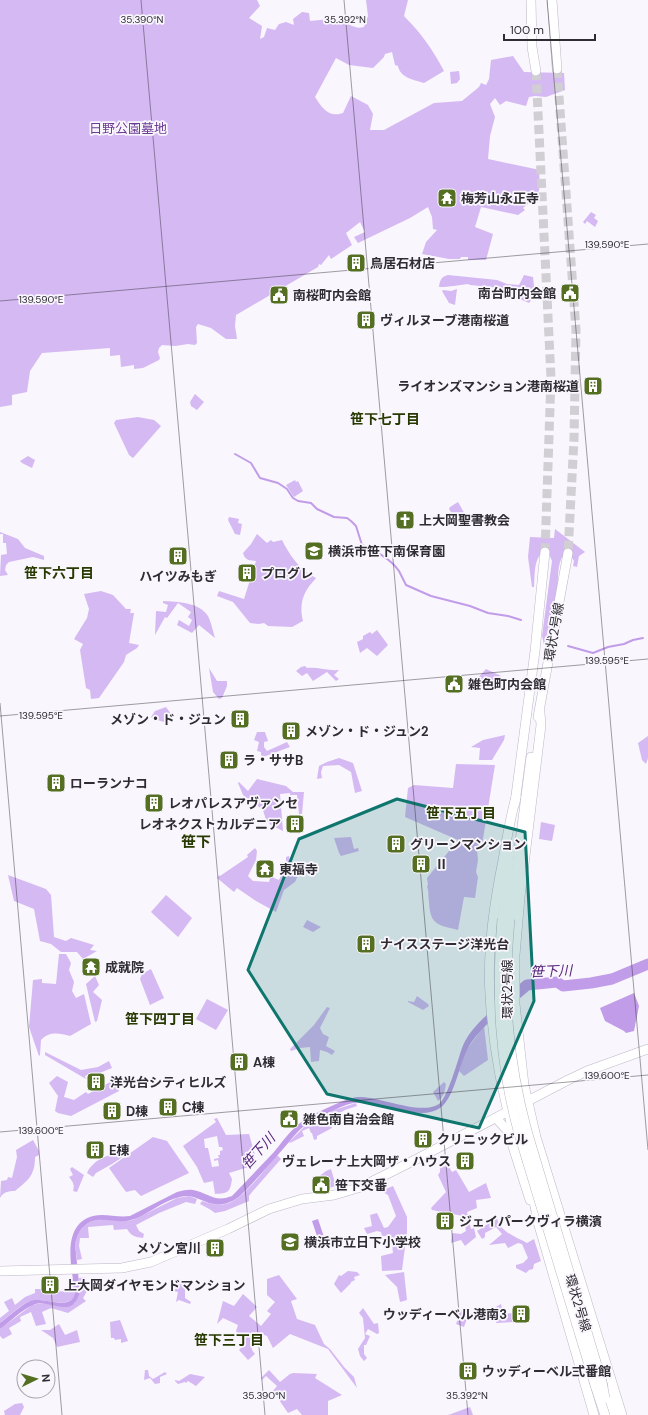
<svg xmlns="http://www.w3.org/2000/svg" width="648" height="1415" viewBox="0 0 648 1415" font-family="'DM Sans','Noto Sans JP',sans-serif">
	<rect width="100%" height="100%" fill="#f9f6fd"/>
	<g fill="#d5b9f3" fill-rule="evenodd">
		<path d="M 0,0 L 257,0 L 260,6 L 249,18 L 262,26 L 260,39 L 264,37 L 267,28 L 275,30 L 279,24 L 286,22 L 294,25 L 293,19 L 302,12 L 309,13 L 310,21 C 319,20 331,18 340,20 C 348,23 355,30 364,27 L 368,16 L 366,0 L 408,0 L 404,16 C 421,33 433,50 444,71 L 424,83 C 415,80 400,78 398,66 L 395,65 L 392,52 L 385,54 L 384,57 L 373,68 L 349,65 L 336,58 L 315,97 C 322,108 329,118 343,113 L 351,96 L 368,105 L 373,114 L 370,130 L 384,130 L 434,103 L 462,101 L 479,87 L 481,83 L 486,85 L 489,79 L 491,60 L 513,56 L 524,72 L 564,73 L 565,90 L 546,97 L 535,96 L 529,97 L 526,106 L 506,101 L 500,105 L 495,98 L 490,104 L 495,117 L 490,136 L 488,159 L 540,170 C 538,177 541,185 539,190 C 537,198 529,203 523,208 L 525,210 L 518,215 L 481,207 L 475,227 L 493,234 L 486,260 L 468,260 L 468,257 L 461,257 L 460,259 L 449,259 L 422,254 L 426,242 L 437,230 L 433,229 L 432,217 L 428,207 L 410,218 L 358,243 L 354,237 L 365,232 L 360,222 L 346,233 L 352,245 L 331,259 L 329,255 L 321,265 L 319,264 L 318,267 L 236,315 L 235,326 L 237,339 L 226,339 L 211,328 L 198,324 L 196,327 L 197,343 L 195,345 L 188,344 L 175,346 L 162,345 L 159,348 L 158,352 L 160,358 L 159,360 L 143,368 L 134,369 L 134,365 L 121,367 L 120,355 L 110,356 L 110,348 L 42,353 L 30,371 L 27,392 L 12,395 L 12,405 L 0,407 Z"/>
		<path d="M 459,71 L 460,79 L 457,83 L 451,84 L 450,72 Z"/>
		<path d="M 591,212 L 596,215 L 594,218 L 598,221 L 595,227 L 587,221 L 585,224 L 583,222 Z"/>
		<path d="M 448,275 L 497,280 L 507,284 L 519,285 L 524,275 L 533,277 L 535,295 L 529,303 L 515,297 L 501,288 L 470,285 L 468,284 C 457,285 451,287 439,287 C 440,280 441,277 448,275 Z"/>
		<path d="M 457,289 L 455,305 L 449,303 L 442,291 L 443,290 L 451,291 Z"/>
		<path d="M 195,394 L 204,402 L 197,410 L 191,406 L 190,402 Z"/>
		<path d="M 138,417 L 154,420 L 161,426 L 133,458 L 129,455 L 114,423 L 116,420 Z"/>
		<path d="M 28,456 L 35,460 L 32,468 L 22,463 L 20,461 Z"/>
		<path d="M 295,480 L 296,482 L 298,481 L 303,491 L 294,497 L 286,485 Z"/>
		<path d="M 458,502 L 466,516 L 457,522 L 449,509 L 450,507 Z"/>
		<path d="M 229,517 L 239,519 L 238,523 L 242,524 L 240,535 L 235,534 L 228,520 Z"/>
		<path d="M 555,529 L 585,552 L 579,556 L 577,567 L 573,566 L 574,561 L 571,556 L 564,554 C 556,565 559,579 557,591 C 553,609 548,627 545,645 L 544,645 L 542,636 L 552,561 L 548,551 C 533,552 535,576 534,587 L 532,587 L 528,557 L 530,537 L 554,538 Z"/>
		<path d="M 0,532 L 18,539 L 25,548 L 44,556 L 44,560 L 33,557 L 9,562 L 6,565 L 5,570 L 8,575 L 0,576 L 1,555 L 7,554 L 6,543 L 3,543 L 3,534 L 0,534 Z"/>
		<path d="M 257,534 L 267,543 L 271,540 L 273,542 L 282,540 C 290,556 300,570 316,578 C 314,581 310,584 308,588 C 301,598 300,610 303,621 L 292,627 L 268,626 L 264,623 L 259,624 L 250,623 L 233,602 L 217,596 L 219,591 L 244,599 L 256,561 C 250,560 245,561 243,553 L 251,544 Z"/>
		<path d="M 101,591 L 113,595 L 126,609 L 131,609 L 130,613 L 134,613 L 129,643 L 139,645 L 137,648 L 126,655 L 124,662 L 99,698 L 91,699 L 90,690 L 86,688 L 80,650 L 83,644 L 74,639 L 87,618 L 89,609 L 84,594 Z"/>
		<path d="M 163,601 C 178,602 199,602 208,616 C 211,622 213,631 215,638 L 199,625 L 192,633 L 177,625 L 179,620 L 189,626 L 192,620 L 188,617 L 191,612 L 178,603 L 167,618 L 165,617 L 155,635 L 156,611 L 166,612 L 168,605 L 163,603 Z"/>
		<path d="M 377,630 L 388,645 L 377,656 L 367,648 L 360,653 L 357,642 L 363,639 L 363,636 L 370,632 L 372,634 Z"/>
		<path d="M 305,666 L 307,668 C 318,667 328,671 339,670 L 334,675 L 339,679 L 336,681 L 327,672 L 313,681 L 307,673 L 302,676 L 296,671 L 301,667 Z"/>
		<path d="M 209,668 L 217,681 L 227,681 L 227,686 L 222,698 L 219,699 L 213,692 Z"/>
		<path d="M 486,669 L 501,676 L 490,689 L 475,681 Z"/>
		<path d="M 166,707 L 171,714 L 164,722 L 154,719 L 151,717 L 155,711 Z"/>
		<path d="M 257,732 L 265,732 L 268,741 L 264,742 L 264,747 L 267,751 L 287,742 L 290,747 L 263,757 L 261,755 L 261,752 L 257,751 L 259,742 L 254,740 Z"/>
		<path d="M 505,735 L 504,740 L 492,760 L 479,760 L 480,748 L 471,747 L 483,740 Z"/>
		<path d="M 648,736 L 648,758 L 646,764 L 642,760 L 638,743 Z"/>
		<path d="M 339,758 L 353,763 L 362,791 L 355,793 L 351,772 L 339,765 L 323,766 L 321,772 L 322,778 L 317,779 L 319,766 L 327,762 Z"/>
		<path d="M 456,764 L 495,765 L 482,845 L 477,849 L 478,860 L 476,872 L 478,877 L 475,898 L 464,897 L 458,930 C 438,925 430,925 429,902 C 428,896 429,892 427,886 L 428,885 L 427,878 L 458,840 L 405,817 L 408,788 L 414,785 L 453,788 Z"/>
		<path d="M 257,779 L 286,786 L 293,792 L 304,792 L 302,814 L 299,814 L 297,795 L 290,795 L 290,793 L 280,794 L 283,831 L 271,825 L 266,820 L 263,810 L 243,795 L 238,783 L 239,782 L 248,791 Z"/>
		<path d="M 541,822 L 555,825 L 552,841 L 539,839 Z"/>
		<path d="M 351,837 L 354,849 L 358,848 L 359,851 L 341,856 L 339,853 L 334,838 Z"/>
		<path d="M 255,848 L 257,851 L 256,860 L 248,876 L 253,881 L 269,882 L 270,878 L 272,877 L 279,880 L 283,871 L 287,871 L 289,863 L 286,861 L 286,857 L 289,856 L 290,862 L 305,861 L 295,882 L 284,890 L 276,912 L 256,901 L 237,888 L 234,892 L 217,878 L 219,875 L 220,876 L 248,857 L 247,855 Z"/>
		<path d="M 8,875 L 46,889 L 51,895 L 54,937 L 66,941 L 71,938 L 94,945 L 90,950 L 97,951 L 83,959 L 77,952 L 61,952 L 51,944 L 40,941 L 34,909 L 14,901 Z"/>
		<path d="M 166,895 L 192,918 L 178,937 L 151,912 Z"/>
		<path d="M 307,920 L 321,927 L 313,932 L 303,927 Z"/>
		<path d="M 59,954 L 66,954 L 71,963 L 69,970 L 74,982 L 72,991 L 76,998 L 84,994 L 91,1024 L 70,1036 C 59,1033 49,1031 41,1040 L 40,1055 L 39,1056 L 29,1027 L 33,980 L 42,979 L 42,983 L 56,984 Z"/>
		<path d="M 151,969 L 164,998 L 150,1005 L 140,979 L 142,974 Z"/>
		<path d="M 95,976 L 99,985 L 93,992 L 102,1000 L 97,1021 L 95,1022 L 86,984 Z"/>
		<path d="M 417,996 L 428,1004 L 429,1006 L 423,1010 L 408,1002 L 408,1001 L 414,1002 Z"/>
		<path d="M 207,999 L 228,1010 L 216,1030 L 196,1019 Z"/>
		<path d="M 327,1007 L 330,1008 L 320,1028 L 323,1034 L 329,1037 L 326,1046 L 335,1051 L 332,1055 L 327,1052 L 320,1050 L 319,1061 L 311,1062 L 310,1047 L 300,1048 L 291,1051 L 290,1049 L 314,1025 Z"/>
		<path d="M 484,1026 L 488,1060 L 464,1076 L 459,1071 L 465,1052 Z"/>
		<path d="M 45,1052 L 81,1070 L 98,1067 L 109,1061 L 112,1068 L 92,1076 L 90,1074 L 85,1076 L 86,1079 L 45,1055 Z"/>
		<path d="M 57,1076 L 68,1082 L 64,1097 L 74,1100 L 86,1092 L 88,1094 L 116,1079 L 119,1083 L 116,1085 L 119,1091 L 71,1116 L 58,1113 L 55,1111 L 58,1096 L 49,1083 Z"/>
		<path d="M 444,1082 L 446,1084 C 445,1090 444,1097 438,1101 L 433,1092 Z"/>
		<path d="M 356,1103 L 357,1106 L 345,1110 L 329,1119 L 332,1128 L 317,1136 L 317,1139 L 314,1140 L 312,1133 L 311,1133 L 309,1128 L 302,1131 L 304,1136 L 290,1143 L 289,1142 L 304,1127 L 334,1110 Z"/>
		<path d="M 217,1118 L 226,1135 L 249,1134 L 255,1155 L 255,1165 L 229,1173 L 232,1179 C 230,1193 228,1193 215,1194 L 213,1181 L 204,1183 L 197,1167 L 183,1146 L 216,1122 L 214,1119 ZM 217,1136 L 219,1147 L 222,1147 L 223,1150 L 220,1151 L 220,1155 L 218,1155 L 219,1158 L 214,1159 L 214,1161 L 218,1160 L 219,1166 L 212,1167 L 208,1148 L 205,1148 L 204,1139 Z"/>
		<path d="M 153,1137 L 167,1141 L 189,1173 L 141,1196 L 135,1190 L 126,1192 L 109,1168 Z"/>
		<path d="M 33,1140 L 39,1151 L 39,1155 L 35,1157 C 35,1176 28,1180 15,1191 C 8,1191 3,1192 0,1198 L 1,1181 L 7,1180 L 8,1177 L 12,1178 L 17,1157 L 16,1150 Z"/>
		<path d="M 126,1151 L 127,1154 L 112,1164 L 96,1173 L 93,1177 L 87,1173 C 94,1158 111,1154 126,1151 Z"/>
		<path d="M 277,1155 L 281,1159 L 252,1192 L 249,1196 L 249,1201 L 225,1211 L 215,1213 L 211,1210 L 200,1204 L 202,1201 C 210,1204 220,1206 229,1203 C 245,1197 266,1168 277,1155 Z"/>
		<path d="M 440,1166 L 449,1167 L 452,1172 L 456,1170 L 469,1192 L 486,1183 L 491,1198 L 476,1200 L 477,1208 L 467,1212 L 471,1229 L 474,1228 L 476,1237 L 465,1246 L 461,1240 L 451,1243 L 452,1233 L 461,1234 L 466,1231 L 463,1216 L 432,1210 L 431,1208 L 446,1192 L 438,1175 L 440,1172 Z"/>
		<path d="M 72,1167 L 84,1175 L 77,1192 L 73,1191 C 75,1185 73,1182 69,1177 L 73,1175 L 70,1169 Z"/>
		<path d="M 331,1169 L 336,1186 L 326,1189 L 323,1180 L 317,1181 L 317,1178 L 326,1171 Z"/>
		<path d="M 393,1186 L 407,1217 L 407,1232 L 402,1270 L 382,1271 L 381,1256 L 393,1253 L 391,1236 L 382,1236 L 381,1232 L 377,1231 L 367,1234 L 364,1228 L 372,1226 L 370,1215 L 377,1213 L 384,1228 L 388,1227 L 396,1216 L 388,1195 L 381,1191 Z"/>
		<path d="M 189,1196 L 197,1199 L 195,1204 L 186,1202 L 159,1213 L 136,1225 L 139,1231 L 144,1234 L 143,1238 C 135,1237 131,1236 127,1229 L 114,1230 L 113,1225 L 88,1227 L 89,1238 L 80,1238 L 79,1246 L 82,1259 L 77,1260 L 75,1244 L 76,1236 L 84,1226 L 90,1222 L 101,1219 L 124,1221 L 133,1220 L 177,1198 Z"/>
		<path d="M 497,1218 C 500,1232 516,1237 527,1243 L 534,1239 L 541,1261 L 534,1264 L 533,1269 L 529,1270 L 526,1273 L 516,1268 L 516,1265 L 523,1263 L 528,1258 L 522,1244 L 518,1243 L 508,1248 L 505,1243 L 489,1245 L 502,1234 L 496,1227 L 485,1233 L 485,1237 L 482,1239 L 477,1231 Z"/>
		<path d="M 348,1271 L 357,1272 L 360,1275 L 354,1277 L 355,1280 L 351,1282 L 351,1283 L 341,1293 L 334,1284 L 339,1275 L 341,1276 Z"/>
		<path d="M 404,1272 L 407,1300 L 400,1302 L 397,1287 L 385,1275 Z"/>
		<path d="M 279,1275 L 297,1299 L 291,1301 L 297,1319 L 315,1325 L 324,1344 L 330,1349 L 344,1367 L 354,1377 L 357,1388 L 328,1349 L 290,1334 L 273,1348 L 267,1336 C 259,1332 256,1335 250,1341 L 252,1350 L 255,1354 L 248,1360 L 239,1350 L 245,1343 L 236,1331 L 238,1325 L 223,1318 L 217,1324 L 223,1301 L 234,1306 L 243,1294 L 257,1307 L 249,1316 L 261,1326 L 271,1314 L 267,1311 L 275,1302 L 267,1295 L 267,1279 Z"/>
		<path d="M 85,1277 L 87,1291 L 83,1298 L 86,1301 L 68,1313 L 51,1308 L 42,1312 L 46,1324 L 36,1326 L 31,1312 L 20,1317 L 21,1321 L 9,1328 L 12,1334 L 3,1339 L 0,1336 L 0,1329 L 32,1305 L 37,1304 L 74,1304 C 81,1296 80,1288 79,1278 Z"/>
		<path d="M 70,1278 L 74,1278 C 74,1283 77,1292 75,1296 C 69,1309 43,1297 30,1301 C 22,1304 7,1317 0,1323 L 0,1318 L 9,1311 L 4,1302 L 12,1298 L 15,1305 L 25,1297 L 35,1293 L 35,1289 L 49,1289 L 49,1292 L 70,1291 Z"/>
		<path d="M 182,1280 L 187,1286 L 185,1290 L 185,1298 L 191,1302 L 190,1304 L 179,1300 L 176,1302 L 178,1292 L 174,1291 Z"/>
		<path d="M 501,1304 L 503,1314 L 514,1313 L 515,1322 L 496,1323 L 494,1308 Z"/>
		<path d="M 363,1308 L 374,1324 L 378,1323 L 379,1333 L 377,1334 L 368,1329 L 365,1334 L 370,1336 L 366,1345 L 364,1345 L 364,1354 L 367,1358 L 364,1361 L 360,1356 L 358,1349 L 365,1338 L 363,1318 L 359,1313 Z"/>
		<path d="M 461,1310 L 469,1313 L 464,1327 L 456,1324 L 458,1319 L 462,1321 L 463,1318 L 459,1316 Z"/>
		<path d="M 120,1320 L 128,1341 L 121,1343 L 121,1339 L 115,1340 L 114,1338 L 111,1338 L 110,1322 Z"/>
		<path d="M 59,1324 L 65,1335 L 77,1330 L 80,1342 L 57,1347 L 53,1338 L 41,1330 L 50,1330 Z"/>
		<path d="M 145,1370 L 148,1370 L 149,1376 L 153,1379 L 165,1372 L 167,1374 L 160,1377 L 160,1383 L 155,1384 L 150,1378 L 144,1380 Z"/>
		<path d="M 269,1370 L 280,1382 L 290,1374 L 293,1373 L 317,1374 L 315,1378 L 342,1395 L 328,1401 L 328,1415 L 302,1415 L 297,1409 L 288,1413 L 273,1391 L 277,1386 L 266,1376 L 262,1380 L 261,1378 Z"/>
		<path d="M 190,1374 L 205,1377 L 196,1386 L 188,1381 L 186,1383 L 185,1382 L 178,1384 L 175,1381 L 175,1380 L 179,1381 Z"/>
		<path d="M 22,1403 L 24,1407 L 20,1415 L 5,1415 L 4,1411 L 15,1404 Z"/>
		<path d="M 470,1407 L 473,1415 L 448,1415 L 451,1414 Z"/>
	</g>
	<g fill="#c19ce8">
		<path d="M 525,984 L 524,990 C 506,1007 485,1023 471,1043 C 459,1060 456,1097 440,1108 C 417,1124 373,1095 346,1105 C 333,1110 315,1119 303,1127 C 298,1131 293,1137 289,1142 C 276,1157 262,1173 249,1187 C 243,1193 238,1199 230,1202 C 211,1210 201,1196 186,1196 C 172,1197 157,1207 145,1214 C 141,1216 136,1219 131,1220 C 117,1224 104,1216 90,1222 C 81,1227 77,1234 75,1244 L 80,1292 C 73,1321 49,1298 33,1305 C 21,1310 10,1322 0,1329 L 0,1323 C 8,1317 21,1305 30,1301 C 43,1296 72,1312 75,1293 C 72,1269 60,1225 93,1216 C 105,1213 117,1218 130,1216 L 177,1192 C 182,1191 187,1189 193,1190 C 209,1193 214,1203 232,1196 C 246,1181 260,1167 274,1152 C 282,1142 290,1131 300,1123 C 310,1115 346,1098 358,1097 C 380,1096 420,1116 439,1104 C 448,1097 458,1059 462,1048 C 470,1024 506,999 525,984 Z"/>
		<path d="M 634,993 L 639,1006 L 634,1031 L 626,1033 L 624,1031 L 605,1021 L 600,1008 Z"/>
		<path d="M 318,1219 L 325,1240 L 319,1242 L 312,1221 Z"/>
	</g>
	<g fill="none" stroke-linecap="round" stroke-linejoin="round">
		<g stroke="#c19ce8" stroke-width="2">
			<path d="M 235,454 L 251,463 L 260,478 L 278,483 L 287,489 L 293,498 L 298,501 L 311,503 L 317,509 L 334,517 L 347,518 L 351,521 L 356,526 L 362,545 C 375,551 390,558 399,571 C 401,575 404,581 406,585 L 431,596 L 470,606 L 488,613 L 508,616 L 521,620"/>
			<path d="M 568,646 L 593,653 L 608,647 L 624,644 L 633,640 L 643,638"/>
		</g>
		<path stroke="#c19ce8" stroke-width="11" d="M 514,996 L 527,985 L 557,982 L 563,986 L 591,983 L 612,979 L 648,964"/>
		<g stroke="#d1ced4" stroke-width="9" stroke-dasharray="9 4.5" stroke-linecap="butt">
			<path d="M 557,69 L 576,330 L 574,439 L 568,553"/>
			<path d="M 536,71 L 551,378 L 545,552"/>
		</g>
		<g stroke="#beb7c7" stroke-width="10">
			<g id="primary">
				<path d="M 531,0 L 532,47 L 536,71"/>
				<path d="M 552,0 L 557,69"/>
				<path d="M 540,713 L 541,725 L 520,897 L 515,955 L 515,1004 L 524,1085 L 536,1137 L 622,1415"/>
				<path d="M 538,717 L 568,553"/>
				<path d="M 516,797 C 510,818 507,839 503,860 C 494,904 487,950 490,995 C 493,1048 503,1100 519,1150"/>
				<path d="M 515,803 L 535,651 L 545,552"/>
				<path d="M 502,919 L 510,851"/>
				<path d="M 510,919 L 531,757"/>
				<path d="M 496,1118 L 508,1131 L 530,1200"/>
				<path d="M 532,1191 L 538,1222 L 594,1415"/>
				<path d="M 0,1271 L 122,1268 L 151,1262 L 228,1229 L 269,1209 L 302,1199 L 334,1195 L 361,1187 L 411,1162 L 568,1080 L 587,1071 L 648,1049"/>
				<path d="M 605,1389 L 615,1415"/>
			</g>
		</g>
		<use href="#primary" stroke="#fff" stroke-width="9"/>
		<g stroke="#beb7c7" stroke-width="10" stroke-linecap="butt">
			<g id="primary-bridge">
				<path d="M 502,919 C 496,993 499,1063 519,1134 L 595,1385 L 605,1415"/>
				<path d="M 510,919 C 503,995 507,1057 527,1131 L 602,1382 L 605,1398"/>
			</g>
		</g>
		<use href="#primary-bridge" stroke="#fff" stroke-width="9"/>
	</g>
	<path fill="#0f766e" fill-opacity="0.2" stroke="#0f766e" stroke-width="3" stroke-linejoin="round" d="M 397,799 L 525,832 L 534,1001 L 479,1128 L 327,1094 L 248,970 L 299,839 Z"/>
	<path fill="none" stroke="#2f2c32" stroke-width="1" stroke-opacity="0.45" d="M 141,0 L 265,1415M 344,0 L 468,1415M 547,0 L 648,1150M 0,301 L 648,244M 0,703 L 62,1415M 0,716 L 648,659M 0,1132 L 648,1075"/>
	<defs>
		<g id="temple-square" transform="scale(1)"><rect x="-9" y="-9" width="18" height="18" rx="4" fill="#546f22" stroke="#f9f6fd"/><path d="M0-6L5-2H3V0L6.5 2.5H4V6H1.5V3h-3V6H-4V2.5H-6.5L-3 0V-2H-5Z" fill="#fff"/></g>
		<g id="building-square" transform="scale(1)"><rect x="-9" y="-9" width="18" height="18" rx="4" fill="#546f22" stroke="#f9f6fd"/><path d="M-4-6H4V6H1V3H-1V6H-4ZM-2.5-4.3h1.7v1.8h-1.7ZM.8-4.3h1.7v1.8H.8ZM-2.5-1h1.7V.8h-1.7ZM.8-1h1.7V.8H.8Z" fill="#fff"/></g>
		<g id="civic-square" transform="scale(1)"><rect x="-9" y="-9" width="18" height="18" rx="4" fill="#546f22" stroke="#f9f6fd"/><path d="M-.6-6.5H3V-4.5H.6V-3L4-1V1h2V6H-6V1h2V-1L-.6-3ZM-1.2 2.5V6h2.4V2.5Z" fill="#fff"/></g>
		<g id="church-square" transform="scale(1)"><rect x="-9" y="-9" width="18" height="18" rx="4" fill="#546f22" stroke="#f9f6fd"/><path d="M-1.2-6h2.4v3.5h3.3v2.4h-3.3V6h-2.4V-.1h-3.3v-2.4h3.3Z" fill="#fff"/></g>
		<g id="school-square" transform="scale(1)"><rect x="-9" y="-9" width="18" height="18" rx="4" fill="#546f22" stroke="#f9f6fd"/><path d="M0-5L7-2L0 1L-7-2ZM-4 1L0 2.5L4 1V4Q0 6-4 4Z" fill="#fff"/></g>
	</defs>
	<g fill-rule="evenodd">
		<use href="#temple-square" x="447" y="198"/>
		<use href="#building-square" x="356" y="263"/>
		<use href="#civic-square" x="570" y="293"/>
		<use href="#civic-square" x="279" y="295"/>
		<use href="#building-square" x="366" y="320"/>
		<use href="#building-square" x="593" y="386"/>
		<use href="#church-square" x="405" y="520"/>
		<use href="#school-square" x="314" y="551"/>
		<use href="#building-square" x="178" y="556"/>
		<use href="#building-square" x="247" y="573"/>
		<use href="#civic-square" x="454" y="684"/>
		<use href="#building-square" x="240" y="719"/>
		<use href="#building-square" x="291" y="731"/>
		<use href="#building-square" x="229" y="760"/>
		<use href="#building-square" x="56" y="783"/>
		<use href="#building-square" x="154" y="803"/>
		<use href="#building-square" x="295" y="824"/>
		<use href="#building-square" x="396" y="844"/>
		<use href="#building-square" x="421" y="864"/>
		<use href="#temple-square" x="265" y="869"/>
		<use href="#building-square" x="366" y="944"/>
		<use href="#temple-square" x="91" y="967"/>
		<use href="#building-square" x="239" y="1062"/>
		<use href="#building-square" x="96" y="1082"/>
		<use href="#building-square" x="168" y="1107"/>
		<use href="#building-square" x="112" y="1111"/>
		<use href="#civic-square" x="289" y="1119"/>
		<use href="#building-square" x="423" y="1139"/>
		<use href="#building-square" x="95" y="1150"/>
		<use href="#building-square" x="465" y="1161"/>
		<use href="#civic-square" x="321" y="1185"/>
		<use href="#building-square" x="445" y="1221"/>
		<use href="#school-square" x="290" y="1242"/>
		<use href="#building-square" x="215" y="1248"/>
		<use href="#building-square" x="50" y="1285"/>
		<use href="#building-square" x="521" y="1314"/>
		<use href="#building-square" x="468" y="1371"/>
	</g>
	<g text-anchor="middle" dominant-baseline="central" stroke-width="3.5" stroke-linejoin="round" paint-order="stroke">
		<g font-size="13" fill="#6b3b94" stroke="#f9f6fd">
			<text x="128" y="128">日野公園墓地</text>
		</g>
		<g font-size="13" font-weight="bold" fill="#2f2c32" stroke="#f9f6fd" text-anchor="start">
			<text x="461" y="198">梅芳山永正寺</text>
			<text x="370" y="263">鳥居石材店</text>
			<text x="556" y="293" text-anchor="end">南台町内会館</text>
			<text x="293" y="295">南桜町内会館</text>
			<text x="380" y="320">ヴィルヌーブ港南桜道</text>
			<text x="579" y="386" text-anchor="end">ライオンズマンション港南桜道</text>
			<text x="419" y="520">上大岡聖書教会</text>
			<text x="328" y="551">横浜市笹下南保育園</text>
			<text x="261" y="573">プログレ</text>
			<text x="178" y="576" text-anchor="middle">ハイツみもぎ</text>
			<text x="468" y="684">雑色町内会館</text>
			<text x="226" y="719" text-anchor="end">メゾン・ド・ジュン</text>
			<text x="305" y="731">メゾン・ド・ジュン2</text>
			<text x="243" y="760">ラ・ササB</text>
			<text x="70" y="783">ローランナコ</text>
			<text x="168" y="803">レオパレスアヴァンセ</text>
			<text x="281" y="824" text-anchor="end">レオネクストカルデニア</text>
			<text x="410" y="844">グリーンマンション</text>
			<text x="435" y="864">Ⅱ</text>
			<text x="279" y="869">東福寺</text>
			<text x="380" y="944">ナイスステージ洋光台</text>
			<text x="105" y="967">成就院</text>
			<text x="253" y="1062">A棟</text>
			<text x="110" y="1082">洋光台シティヒルズ</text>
			<text x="182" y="1107">C棟</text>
			<text x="126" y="1111">D棟</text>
			<text x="303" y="1119">雑色南自治会館</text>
			<text x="437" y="1139">クリニックビル</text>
			<text x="109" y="1150">E棟</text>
			<text x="451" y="1161" text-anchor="end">ヴェレーナ上大岡ザ・ハウス</text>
			<text x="335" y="1185">笹下交番</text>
			<text x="459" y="1221">ジェイパークヴィラ横濱</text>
			<text x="304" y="1242">横浜市立日下小学校</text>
			<text x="201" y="1248" text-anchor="end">メゾン宮川</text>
			<text x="64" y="1285">上大岡ダイヤモンドマンション</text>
			<text x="507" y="1314" text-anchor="end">ウッディーベル港南3</text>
			<text x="482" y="1371">ウッディーベル弍番館</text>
		</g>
		<g font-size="13" fill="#2f2c32" stroke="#f9f6fd">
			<text transform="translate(554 632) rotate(-80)">環状2号線</text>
			<text transform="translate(507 989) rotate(-90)">環状2号線</text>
			<text transform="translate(578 1303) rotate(73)">環状2号線</text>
		</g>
		<g font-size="14" font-weight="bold" fill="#283a02" stroke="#f9f6fd">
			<text x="385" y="419">笹下七丁目</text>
			<text x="59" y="573">笹下六丁目</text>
			<text x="461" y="813">笹下五丁目</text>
			<text x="160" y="1019">笹下四丁目</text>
			<text x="229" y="1340">笹下三丁目</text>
		</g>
		<g font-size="14" font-style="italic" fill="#56247c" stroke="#f9f6fd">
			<text transform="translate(551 971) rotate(-2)">笹下川</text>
			<text transform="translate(258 1151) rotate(-48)">笹下川</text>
		</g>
		<g font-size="15" font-weight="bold" fill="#283a02" stroke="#f9f6fd">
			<text x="196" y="842">笹下</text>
		</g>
	</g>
	<g font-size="10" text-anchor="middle" fill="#2f2c32" stroke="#f9f6fd" stroke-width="3.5" stroke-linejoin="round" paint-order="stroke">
		<text x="142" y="23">35.390°N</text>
		<text x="345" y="23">35.392°N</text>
		<text x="607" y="248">139.590°E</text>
		<text x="41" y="303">139.590°E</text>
		<text x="607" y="664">139.595°E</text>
		<text x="41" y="719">139.595°E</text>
		<text x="607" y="1079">139.600°E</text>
		<text x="41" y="1134">139.600°E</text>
		<text x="264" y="1399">35.390°N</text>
		<text x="467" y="1399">35.392°N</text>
	</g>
	<g transform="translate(36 1379) rotate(85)"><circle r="19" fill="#f9f6fd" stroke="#a8a5ac"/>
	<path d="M0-3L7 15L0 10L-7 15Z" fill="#546f22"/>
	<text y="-6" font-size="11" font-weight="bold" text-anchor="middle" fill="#2f2c32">N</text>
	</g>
	<path d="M504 34v6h91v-6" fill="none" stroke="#2f2c32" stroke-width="2"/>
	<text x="510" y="34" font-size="12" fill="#2f2c32" stroke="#f9f6fd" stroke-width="3" paint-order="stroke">100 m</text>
</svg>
